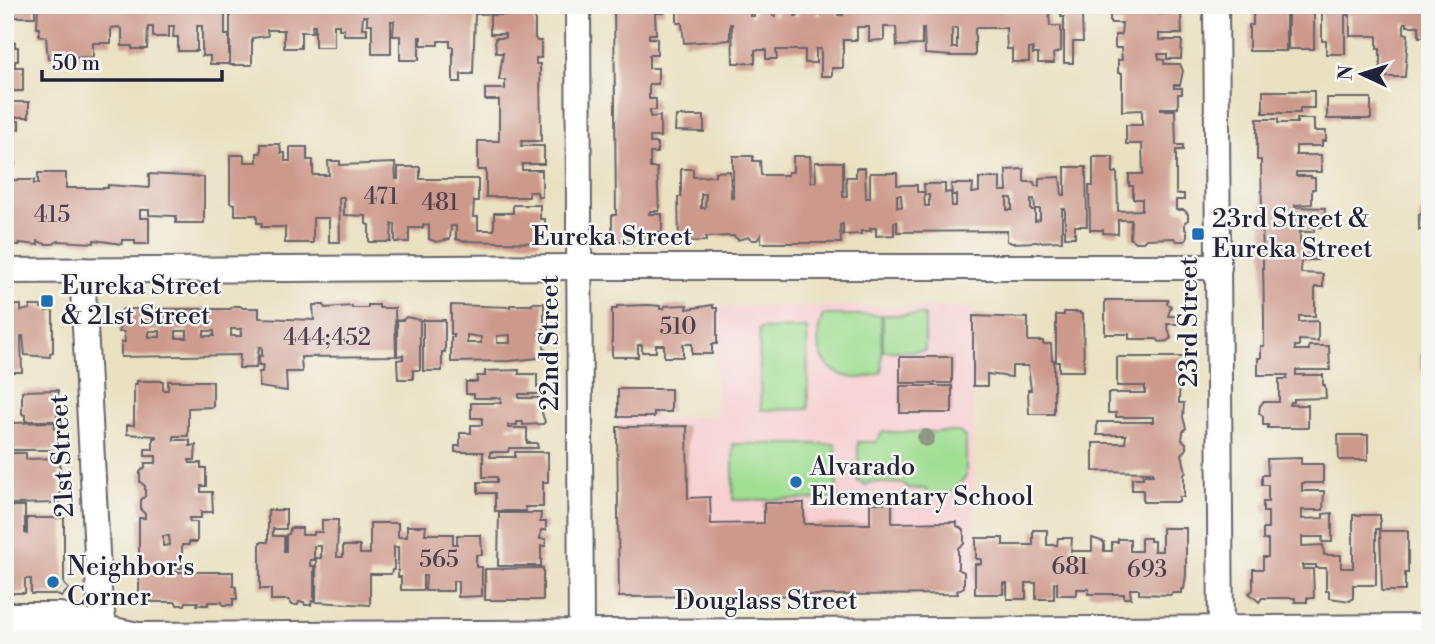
<svg xmlns="http://www.w3.org/2000/svg" width="1435" height="644" viewBox="0 0 1435 644" font-family="'Libre Bodoni',serif">
	<rect width="100%" height="100%" fill="#f6f6f2"/>
	<filter id="ink" filterUnits="userSpaceOnUse"><feTurbulence type="fractalNoise" baseFrequency=".0143" numOctaves="2"/><feDisplacementMap in="SourceGraphic" scale="14" xChannelSelector="R" yChannelSelector="G"/><feConvolveMatrix kernelMatrix="1 2 1 2 8 2 1 2 1" color-interpolation-filters="sRGB"/></filter>
	<filter id="wash" filterUnits="userSpaceOnUse"><feTurbulence type="fractalNoise" baseFrequency=".00686" numOctaves="4" result="noise"/><feDisplacementMap in="SourceGraphic" scale="28" xChannelSelector="R" yChannelSelector="G"/><feGaussianBlur stdDeviation="1.57" result="paint"/><feColorMatrix in="noise" values="0 0 0 0 0 0 0 0 0 0 0 0 0 0 0 0 0 1.4 0 .05"/><feComposite in="paint" operator="in"/></filter>
	<g filter="url(#wash)">
		<rect width="100%" height="100%" fill="#eae1c1"/>
		<path fill="#f7cfd1" d="M 717,306 L 973,307 L 975,594 L 619,597 L 618,417 L 715,417 Z"/>
		<g fill="#a0de92" stroke="#618066" stroke-width="2">
			<path d="M 823,315 L 881,315 L 882,372 C 839,392 805,358 823,315 Z"/>
			<rect x="883" y="315" width="42" height="36"/>
			<path d="M 807,328 L 808,409 L 761,410 L 759,329 Z"/>
			<path d="M 883,432 L 959,432 L 966,438 L 966,477 L 949,495 L 928,495 L 926,489 L 907,488 L 905,484 L 868,482 L 868,485 L 863,485 L 863,482 L 858,482 L 858,442 L 876,442 Z"/>
			<path d="M 733,444 L 836,444 L 837,499 L 733,500 Z"/>
		</g>
		<g id="blocks">
			<g fill="#cd998b" fill-rule="evenodd">
				<rect x="5" y="5" width="30" height="12"/>
				<path d="M 38,5 L 171,5 L 171,11 L 174,11 L 174,5 L 209,5 L 209,8 L 225,9 L 225,35 L 229,35 L 229,64 L 210,64 L 210,56 L 202,56 L 202,26 L 197,26 L 197,51 L 178,51 L 178,37 L 173,37 L 174,26 L 169,26 L 169,37 L 153,37 L 153,27 L 148,27 L 147,49 L 132,49 L 132,46 L 122,46 L 122,30 L 119,27 L 111,28 L 111,43 L 93,43 L 93,57 L 48,59 L 46,37 L 39,36 L 39,28 L 37,28 Z"/>
				<path d="M 230,5 L 542,5 L 542,13 L 475,14 L 473,74 L 461,74 L 461,82 L 453,82 L 453,47 L 450,47 L 450,41 L 438,41 L 438,45 L 421,45 L 421,37 L 419,37 L 419,60 L 400,60 L 400,36 L 393,36 L 394,21 L 391,21 L 391,54 L 372,54 L 372,24 L 367,24 L 367,16 L 363,16 L 362,28 L 367,28 L 367,35 L 344,35 L 344,29 L 339,29 L 339,25 L 334,25 L 334,47 L 315,47 L 315,25 L 312,25 L 313,32 L 301,32 L 301,48 L 284,48 L 284,30 L 267,30 L 268,36 L 252,38 L 252,65 L 230,65 Z"/>
				<path d="M 614,5 L 664,5 L 664,13 L 655,13 L 656,34 L 649,34 L 649,38 L 657,38 L 657,55 L 649,55 L 649,68 L 658,68 L 658,84 L 649,84 L 649,99 L 656,99 L 656,110 L 650,110 L 650,117 L 660,116 L 660,137 L 650,137 L 650,143 L 657,143 L 657,153 L 650,153 L 650,168 L 657,168 L 659,211 L 650,211 L 649,214 L 662,214 L 662,232 L 659,232 L 658,240 L 612,241 L 612,215 L 616,215 Z"/>
				<path d="M 677,5 L 750,5 L 750,16 L 754,16 L 754,5 L 773,5 L 773,16 L 776,16 L 776,5 L 795,5 L 795,16 L 798,16 L 798,5 L 817,5 L 817,15 L 821,15 L 820,5 L 838,5 L 838,15 L 843,15 L 842,5 L 1090,5 L 1090,16 L 1082,16 L 1083,42 L 1073,42 L 1073,63 L 1064,63 L 1064,17 L 1061,17 L 1061,12 L 1049,12 L 1050,26 L 1061,26 L 1061,51 L 1053,54 L 1054,63 L 1038,63 L 1038,54 L 1033,54 L 1033,48 L 1029,49 L 1029,62 L 1012,62 L 1012,49 L 1007,49 L 1006,28 L 975,28 L 975,56 L 952,56 L 925,54 L 924,28 L 922,28 L 922,45 L 897,46 L 896,27 L 884,27 L 884,40 L 869,41 L 869,27 L 857,27 L 857,40 L 843,40 L 843,68 L 832,68 L 832,76 L 821,76 L 821,49 L 816,49 L 816,63 L 805,63 L 805,50 L 776,50 L 777,59 L 766,59 L 766,50 L 755,50 L 755,63 L 733,63 L 732,24 L 730,24 L 730,40 L 684,43 L 682,23 L 677,23 ZM 952,28 L 957,28 L 957,48 L 952,48 Z"/>
				<path d="M 1135,5 L 1182,5 L 1183,9 L 1159,9 L 1159,14 L 1181,14 L 1182,34 L 1159,34 L 1159,40 L 1182,40 L 1181,59 L 1167,59 L 1167,54 L 1158,54 L 1159,59 L 1164,60 L 1164,64 L 1180,64 L 1183,71 L 1180,85 L 1174,85 L 1174,88 L 1182,88 L 1182,94 L 1178,94 L 1178,108 L 1161,108 L 1161,110 L 1175,110 L 1176,145 L 1183,145 L 1183,150 L 1176,150 L 1176,194 L 1184,194 L 1184,200 L 1176,200 L 1176,210 L 1184,210 L 1188,214 L 1188,220 L 1185,222 L 1185,229 L 1187,231 L 1187,238 L 1185,241 L 1177,241 L 1174,238 L 1146,239 L 1143,242 L 1135,242 L 1130,238 L 1131,220 L 1118,220 L 1118,234 L 1103,233 L 1103,230 L 1090,230 L 1089,186 L 1093,186 L 1093,157 L 1113,157 L 1113,173 L 1117,172 L 1118,211 L 1142,210 L 1142,199 L 1133,199 L 1133,186 L 1129,186 L 1129,174 L 1143,174 L 1142,144 L 1126,144 L 1126,125 L 1142,125 L 1142,110 L 1122,111 L 1122,73 L 1118,73 L 1118,60 L 1122,60 L 1121,48 L 1115,48 L 1115,35 L 1121,35 L 1122,23 L 1110,23 L 1110,10 L 1135,10 Z"/>
				<path d="M 1253,5 L 1286,5 L 1286,51 L 1249,51 L 1249,25 L 1253,25 Z"/>
				<rect x="1288" y="5" width="26" height="44"/>
				<path d="M 1322,5 L 1430,5 L 1430,37 L 1419,37 L 1419,26 L 1407,26 L 1407,23 L 1404,23 L 1404,33 L 1408,34 L 1405,77 L 1380,77 L 1380,49 L 1377,49 L 1377,36 L 1350,36 L 1350,15 L 1345,15 L 1345,54 L 1326,54 L 1326,41 L 1322,41 Z"/>
				<path d="M 490,15 L 535,15 L 535,38 L 537,41 L 541,41 L 541,58 L 536,58 L 536,64 L 540,64 L 541,141 L 522,141 L 521,146 L 544,146 L 544,164 L 522,164 L 522,170 L 542,170 L 542,197 L 538,197 L 537,192 L 529,192 L 529,197 L 486,197 L 486,170 L 478,170 L 478,141 L 499,141 L 499,100 L 485,100 L 485,89 L 505,89 L 505,80 L 499,80 L 503,53 L 496,53 L 495,38 L 505,38 L 505,34 L 490,34 Z"/>
				<path d="M 5,42 L 15,42 L 15,47 L 18,47 L 18,61 L 15,61 L 15,67 L 23,67 L 23,91 L 8,91 L 8,102 L 29,102 L 29,117 L 15,117 L 15,121 L 19,121 L 19,129 L 15,129 L 15,165 L 5,165 Z"/>
				<path d="M 1263,91 L 1314,91 L 1314,108 L 1300,108 L 1300,113 L 1263,113 Z"/>
				<rect x="1327" y="98" width="44" height="21"/>
				<path d="M 676,116 L 704,116 L 704,132 L 675,131 Z"/>
				<path d="M 1257,119 L 1278,119 L 1278,123 L 1297,123 L 1297,119 L 1314,119 L 1314,131 L 1326,131 L 1326,141 L 1322,141 L 1322,146 L 1296,146 L 1296,155 L 1321,155 L 1322,172 L 1296,172 L 1296,176 L 1311,176 L 1311,178 L 1315,178 L 1315,189 L 1312,189 L 1312,204 L 1295,205 L 1295,207 L 1325,208 L 1324,227 L 1314,227 L 1314,232 L 1300,232 L 1300,244 L 1318,244 L 1318,260 L 1301,260 L 1301,273 L 1323,274 L 1323,287 L 1315,287 L 1315,316 L 1299,316 L 1299,322 L 1318,321 L 1318,341 L 1299,340 L 1299,346 L 1295,346 L 1295,350 L 1309,350 L 1309,346 L 1329,346 L 1330,370 L 1296,370 L 1296,375 L 1323,375 L 1323,385 L 1325,385 L 1326,398 L 1294,399 L 1294,402 L 1291,402 L 1290,405 L 1308,405 L 1308,428 L 1268,428 L 1268,425 L 1263,425 L 1263,416 L 1259,413 L 1260,406 L 1263,402 L 1279,402 L 1279,379 L 1287,379 L 1288,375 L 1258,375 L 1258,358 L 1261,358 L 1261,346 L 1264,346 L 1264,316 L 1261,160 L 1257,160 Z"/>
				<path d="M 261,144 L 280,144 L 281,153 L 285,153 L 285,161 L 290,161 L 290,147 L 307,147 L 307,160 L 313,160 L 313,175 L 329,175 L 328,161 L 340,161 L 340,165 L 395,163 L 396,179 L 398,179 L 398,167 L 420,167 L 420,179 L 478,179 L 478,201 L 474,201 L 473,217 L 478,217 L 478,230 L 494,230 L 494,213 L 513,213 L 513,205 L 540,205 L 540,219 L 545,219 L 545,229 L 540,229 L 540,243 L 463,241 L 456,239 L 456,226 L 451,226 L 450,239 L 436,242 L 429,239 L 429,225 L 423,225 L 423,228 L 409,228 L 409,242 L 395,242 L 395,224 L 392,224 L 391,242 L 369,242 L 369,225 L 366,224 L 366,216 L 344,215 L 344,197 L 339,197 L 340,242 L 329,242 L 329,218 L 313,218 L 313,243 L 285,243 L 285,227 L 261,227 L 262,223 L 257,223 L 257,215 L 235,215 L 235,204 L 230,203 L 230,155 L 244,155 L 244,162 L 257,162 L 257,153 L 261,153 Z"/>
				<path d="M 733,156 L 753,156 L 753,161 L 760,161 L 761,175 L 788,175 L 788,172 L 793,172 L 793,156 L 810,156 L 811,182 L 816,182 L 815,162 L 843,162 L 843,197 L 847,197 L 846,177 L 856,177 L 856,168 L 865,168 L 866,198 L 870,198 L 870,173 L 897,173 L 897,185 L 917,185 L 917,192 L 924,192 L 925,206 L 929,206 L 929,195 L 925,195 L 924,184 L 945,184 L 945,193 L 951,192 L 952,206 L 956,206 L 956,195 L 952,195 L 951,184 L 973,184 L 972,193 L 979,192 L 979,178 L 1000,178 L 1000,191 L 1007,191 L 1006,170 L 1024,169 L 1024,182 L 1034,182 L 1035,186 L 1039,186 L 1039,178 L 1060,177 L 1062,195 L 1065,195 L 1065,167 L 1086,167 L 1087,226 L 1075,226 L 1075,237 L 1065,237 L 1065,209 L 1062,209 L 1062,241 L 1012,243 L 1007,241 L 1007,231 L 897,232 L 897,222 L 894,222 L 894,235 L 876,236 L 876,228 L 870,228 L 871,231 L 861,231 L 861,234 L 843,235 L 843,224 L 840,225 L 841,243 L 761,243 L 761,235 L 757,240 L 752,240 L 749,237 L 738,240 L 734,236 L 706,237 L 706,241 L 679,242 L 678,197 L 681,197 L 681,169 L 693,169 L 693,177 L 715,176 L 715,172 L 730,171 L 731,198 L 733,198 ZM 701,194 L 706,194 L 705,208 L 701,208 ZM 897,195 L 901,195 L 902,207 L 897,207 ZM 1007,198 L 1012,198 L 1012,210 L 1007,210 ZM 1031,199 L 1034,199 L 1035,209 L 1040,209 L 1040,220 L 1035,221 L 1035,210 L 1031,210 Z"/>
				<path d="M 38,173 L 66,173 L 66,188 L 108,188 L 108,185 L 149,188 L 149,174 L 204,177 L 204,223 L 176,223 L 176,216 L 149,215 L 149,210 L 140,210 L 140,218 L 149,218 L 149,244 L 135,244 L 135,240 L 122,240 L 122,244 L 94,240 L 94,243 L 58,241 L 53,244 L 45,244 L 38,241 L 38,245 L 19,243 L 20,245 L 10,245 L 9,243 L 5,243 L 6,184 L 10,184 L 11,180 L 34,180 L 34,184 L 38,184 Z"/>
				<rect x="1419" y="214" width="11" height="16"/>
				<path d="M 1105,300 L 1168,300 L 1167,304 L 1171,306 L 1168,316 L 1179,316 L 1179,324 L 1167,324 L 1171,338 L 1167,341 L 1160,342 L 1157,339 L 1129,339 L 1129,334 L 1105,334 Z"/>
				<path d="M 532,303 L 544,303 L 544,349 L 546,350 L 547,357 L 510,361 L 451,362 L 451,337 L 454,337 L 454,334 L 451,334 L 451,305 L 510,307 L 510,305 L 532,305 ZM 467,335 L 481,337 L 481,343 L 467,343 ZM 510,335 L 510,343 L 497,343 L 497,336 Z"/>
				<path d="M 5,305 L 21,305 L 21,311 L 30,309 L 30,306 L 41,306 L 41,308 L 46,308 L 46,311 L 53,310 L 53,352 L 50,353 L 50,357 L 25,355 L 23,336 L 21,336 L 22,372 L 5,372 Z"/>
				<path d="M 313,305 L 324,305 L 325,308 L 352,306 L 352,308 L 368,308 L 368,305 L 379,305 L 379,308 L 395,308 L 396,356 L 301,357 L 302,372 L 286,372 L 287,391 L 259,387 L 259,372 L 262,372 L 263,365 L 259,365 L 259,356 L 262,356 L 262,347 L 259,347 L 256,368 L 239,368 L 240,355 L 121,357 L 121,342 L 125,342 L 124,332 L 119,332 L 119,314 L 123,309 L 230,309 L 234,306 L 240,306 L 243,308 L 259,308 L 259,318 L 314,320 ZM 231,329 L 241,329 L 241,336 L 231,336 ZM 149,331 L 160,331 L 160,337 L 149,337 ZM 176,331 L 187,331 L 187,338 L 176,338 ZM 204,331 L 214,331 L 214,336 L 204,336 Z"/>
				<path d="M 650,305 L 660,306 L 660,309 L 664,309 L 664,306 L 687,305 L 687,309 L 713,305 L 713,308 L 717,308 L 717,344 L 712,344 L 712,354 L 692,354 L 692,344 L 683,344 L 683,357 L 664,357 L 664,345 L 656,345 L 656,352 L 642,352 L 642,345 L 638,345 L 638,357 L 612,357 L 612,309 L 617,309 L 617,306 Z"/>
				<path d="M 1064,312 L 1080,312 L 1080,314 L 1083,314 L 1084,371 L 1059,371 L 1059,362 L 1056,362 L 1056,315 L 1064,315 Z"/>
				<path d="M 973,316 L 1028,318 L 1028,341 L 1043,341 L 1043,344 L 1051,344 L 1052,360 L 1054,360 L 1054,414 L 1029,414 L 1028,390 L 1031,390 L 1028,366 L 1012,366 L 1012,377 L 987,374 L 987,386 L 973,386 Z"/>
				<rect x="1426" y="316" width="4" height="30"/>
				<path d="M 406,317 L 420,320 L 420,370 L 413,370 L 413,379 L 398,379 L 397,360 L 403,359 L 403,355 L 397,356 L 397,320 L 403,320 Z"/>
				<path d="M 423,320 L 445,320 L 445,352 L 442,352 L 442,371 L 423,371 Z"/>
				<rect x="1420" y="353" width="10" height="17"/>
				<rect x="900" y="357" width="52" height="26"/>
				<path d="M 1117,357 L 1184,357 L 1184,369 L 1180,369 L 1179,403 L 1184,403 L 1183,417 L 1186,428 L 1183,432 L 1182,440 L 1186,443 L 1186,450 L 1182,454 L 1186,472 L 1184,475 L 1184,497 L 1179,497 L 1179,502 L 1143,502 L 1143,490 L 1132,490 L 1132,478 L 1143,478 L 1143,475 L 1153,475 L 1153,472 L 1093,471 L 1093,443 L 1125,443 L 1126,435 L 1097,435 L 1097,422 L 1153,422 L 1153,417 L 1116,417 L 1116,413 L 1108,413 L 1108,393 L 1145,393 L 1145,386 L 1117,386 Z"/>
				<path d="M 519,370 L 519,374 L 537,374 L 537,387 L 545,387 L 544,394 L 519,394 L 519,398 L 543,398 L 545,401 L 542,413 L 545,422 L 543,424 L 523,425 L 523,422 L 517,422 L 517,425 L 508,425 L 508,428 L 527,428 L 527,443 L 537,443 L 538,448 L 509,448 L 508,452 L 490,452 L 490,457 L 515,457 L 515,452 L 548,452 L 548,482 L 543,482 L 543,507 L 525,507 L 526,511 L 495,511 L 495,493 L 478,493 L 478,482 L 497,482 L 497,477 L 483,477 L 483,452 L 455,452 L 455,446 L 460,446 L 460,433 L 471,433 L 471,425 L 482,425 L 482,418 L 471,418 L 471,403 L 501,403 L 501,398 L 474,398 L 474,394 L 466,394 L 466,382 L 477,382 L 477,376 L 485,376 L 485,371 Z"/>
				<path d="M 137,381 L 163,381 L 163,390 L 168,390 L 168,381 L 213,381 L 213,407 L 188,408 L 188,436 L 174,436 L 174,440 L 190,440 L 190,446 L 196,445 L 195,460 L 189,460 L 190,463 L 201,463 L 201,468 L 206,468 L 206,486 L 201,486 L 201,492 L 212,492 L 213,512 L 201,512 L 201,518 L 189,518 L 190,522 L 197,522 L 197,542 L 189,542 L 189,545 L 182,545 L 182,568 L 175,568 L 174,572 L 233,572 L 233,586 L 236,587 L 237,599 L 233,599 L 233,605 L 223,605 L 222,602 L 208,602 L 208,605 L 197,605 L 198,602 L 186,602 L 185,605 L 177,605 L 176,602 L 139,602 L 139,518 L 145,518 L 145,514 L 141,510 L 141,500 L 145,496 L 145,486 L 140,482 L 140,472 L 145,467 L 145,463 L 156,463 L 156,456 L 145,456 L 145,449 L 153,449 L 153,438 L 156,438 L 156,436 L 127,434 L 127,425 L 134,425 L 134,384 L 137,384 ZM 163,536 L 169,536 L 170,545 L 163,546 Z"/>
				<rect x="900" y="386" width="52" height="27"/>
				<path d="M 618,389 L 671,389 L 671,412 L 654,412 L 654,417 L 618,417 Z"/>
				<path d="M 58,390 L 57,421 L 25,421 L 25,415 L 22,414 L 22,391 Z"/>
				<path d="M 55,422 L 54,429 L 57,429 L 57,450 L 6,450 L 5,428 L 10,428 L 10,423 Z"/>
				<path d="M 687,426 L 688,498 L 710,497 L 711,524 L 764,523 L 764,503 L 804,503 L 804,524 L 870,524 L 870,503 L 892,503 L 892,523 L 957,522 L 957,526 L 964,530 L 964,544 L 958,548 L 958,569 L 964,572 L 964,587 L 957,591 L 958,594 L 619,597 L 617,427 Z"/>
				<path d="M 1338,435 L 1368,435 L 1368,460 L 1339,460 Z"/>
				<path d="M 8,453 L 26,453 L 26,459 L 60,458 L 60,503 L 9,504 Z"/>
				<path d="M 1301,458 L 1301,464 L 1323,464 L 1323,483 L 1302,483 L 1302,491 L 1324,491 L 1323,510 L 1302,510 L 1302,519 L 1323,518 L 1323,514 L 1332,513 L 1332,542 L 1322,542 L 1323,537 L 1302,537 L 1302,546 L 1323,545 L 1324,555 L 1341,555 L 1341,568 L 1353,568 L 1353,515 L 1380,515 L 1380,529 L 1376,529 L 1376,585 L 1353,585 L 1353,598 L 1350,601 L 1329,598 L 1329,591 L 1326,591 L 1326,568 L 1316,568 L 1316,565 L 1302,565 L 1303,569 L 1313,569 L 1314,598 L 1307,598 L 1307,602 L 1295,602 L 1295,598 L 1262,598 L 1259,602 L 1249,593 L 1253,590 L 1253,569 L 1263,569 L 1263,557 L 1268,557 L 1268,540 L 1263,540 L 1263,529 L 1268,529 L 1268,512 L 1263,512 L 1263,502 L 1268,502 L 1268,485 L 1262,485 L 1262,475 L 1268,475 L 1267,459 Z"/>
				<path d="M 5,506 L 25,506 L 25,533 L 27,534 L 27,518 L 64,518 L 64,584 L 69,589 L 61,597 L 56,594 L 31,594 L 31,579 L 25,579 L 25,593 L 5,593 Z"/>
				<path d="M 268,510 L 286,510 L 286,529 L 273,529 L 273,536 L 284,536 L 284,551 L 286,551 L 286,535 L 289,534 L 290,528 L 302,528 L 302,535 L 314,535 L 314,532 L 322,532 L 322,520 L 338,520 L 337,557 L 343,557 L 343,546 L 360,546 L 360,554 L 370,554 L 370,523 L 398,523 L 398,537 L 407,537 L 407,526 L 426,526 L 425,534 L 453,534 L 453,544 L 457,544 L 457,535 L 481,535 L 482,555 L 476,555 L 476,567 L 482,567 L 482,596 L 458,597 L 458,581 L 453,581 L 453,591 L 425,591 L 426,576 L 423,576 L 423,590 L 401,590 L 401,577 L 398,577 L 398,547 L 394,547 L 394,570 L 392,570 L 391,574 L 370,574 L 370,605 L 316,602 L 316,558 L 321,558 L 321,546 L 314,546 L 314,560 L 310,560 L 310,566 L 314,566 L 314,601 L 312,601 L 311,605 L 305,605 L 304,602 L 299,602 L 298,605 L 291,605 L 289,600 L 271,600 L 271,589 L 260,589 L 260,542 L 268,542 Z"/>
				<path d="M 499,513 L 541,513 L 540,522 L 546,522 L 546,530 L 541,530 L 540,539 L 546,539 L 546,546 L 541,546 L 541,566 L 498,566 Z"/>
				<path d="M 1162,528 L 1186,528 L 1186,575 L 1184,589 L 1181,589 L 1181,593 L 1172,593 L 1171,595 L 1139,594 L 1139,589 L 1130,589 L 1131,598 L 1124,598 L 1124,594 L 1088,594 L 1089,589 L 1077,589 L 1077,595 L 1057,595 L 1057,583 L 1054,583 L 1054,599 L 1036,599 L 1036,583 L 1026,583 L 1026,599 L 1007,599 L 1007,583 L 1003,583 L 1003,594 L 975,594 L 975,564 L 981,564 L 981,559 L 976,559 L 976,538 L 1003,538 L 1003,545 L 1033,545 L 1033,530 L 1047,530 L 1047,545 L 1057,545 L 1058,538 L 1072,538 L 1071,551 L 1092,551 L 1092,538 L 1104,542 L 1104,551 L 1112,551 L 1112,542 L 1118,542 L 1118,539 L 1130,539 L 1130,551 L 1141,551 L 1141,538 L 1150,538 L 1150,541 L 1154,541 L 1154,551 L 1162,551 Z"/>
				<path d="M 1380,531 L 1408,531 L 1408,573 L 1405,573 L 1405,591 L 1382,591 Z"/>
				<path d="M 543,568 L 543,600 L 485,600 L 485,569 Z"/>
			</g>
		</g>
	</g>
	<g filter="url(#ink)">
		<use href="#blocks" fill-opacity="0" stroke="#68656a" stroke-width="2"/>
		<g fill="none" stroke-linecap="round" stroke-linejoin="round">
			<g stroke="#68656a" stroke-width="28">
				<g id="minor">
					<path d="M 578,5 L 581,639"/>
					<path d="M 1216,5 L 1221,639"/>
					<path d="M 82,270 L 99,591 L 106,639"/>
					<path d="M 5,271 L 580,267 L 1219,267"/>
					<path d="M 5,615 L 60,615 L 104,628 L 138,635 L 1430,627"/>
					<path d="M 5,637 L 62,637 L 100,629"/>
				</g>
			</g>
			<use href="#minor" stroke="#fff" stroke-width="24"/>
		</g>
		<circle fill="#919786" cx="926" cy="438" r="9"/>
	</g>
	<g fill="#1f6fb2" stroke="#f6f6f2" stroke-width="2.5">
		<rect x="1191" y="227" width="14" height="14" rx="3.5"/>
		<rect x="40" y="294" width="14" height="14" rx="3.5"/>
		<circle cx="796" cy="482" r="7"/>
		<circle cx="53" cy="582" r="7"/>
	</g>
	<g text-anchor="middle" dominant-baseline="central" stroke-width="5" stroke-linejoin="round" paint-order="stroke">
		<g font-size="23" fill="#4d404f">
			<text x="381" y="197">471</text>
			<text x="440" y="203">481</text>
			<text x="52" y="215">415</text>
			<text x="678" y="327">510</text>
			<text x="327" y="338">444;452</text>
			<text x="439" y="560">565</text>
			<text x="1070" y="567">681</text>
			<text x="1147" y="570">693</text>
		</g>
		<g font-size="26" fill="#22223b" stroke="#f6f6f2" text-anchor="start">
			<text x="1212" y="219">23rd Street &amp;<tspan x="1212" dy="30">Eureka Street</tspan></text>
			<text x="61" y="286">Eureka Street<tspan x="61" dy="30">&amp; 21st Street</tspan></text>
			<text x="810" y="467">Alvarado<tspan x="810" dy="30">Elementary School</tspan></text>
			<text x="67" y="567">Neighbor's<tspan x="67" dy="30">Corner</tspan></text>
		</g>
		<g font-size="26" fill="#22223b" stroke="#f6f6f2">
			<text x="612" y="237">Eureka Street</text>
			<text transform="translate(1189 322) rotate(-90)">23rd Street</text>
			<text transform="translate(550 343) rotate(-90)">22nd Street</text>
			<text transform="translate(62 456) rotate(-93)">21st Street</text>
			<text x="766" y="601">Douglass Street</text>
		</g>
	</g>
	<rect width="1435" height="644" fill="none" stroke="#f6f6f2" stroke-width="28"/>
	<g transform="translate(1362 74) rotate(274)" stroke="#f6f6f2" stroke-width="5" paint-order="stroke">
	<path d="M0-5L12 26L0 18L-12 26Z" fill="#22223b"/>
	<text y="-10" font-size="19" font-weight="bold" text-anchor="middle" fill="#22223b">N</text>
	</g>
	<path d="M42 70v10h180v-10" fill="none" stroke="#22223b" stroke-width="3.5"/>
	<text x="52" y="70" font-size="21" fill="#22223b" stroke="#f6f6f2" stroke-width="5" paint-order="stroke">50 m</text>
</svg>
